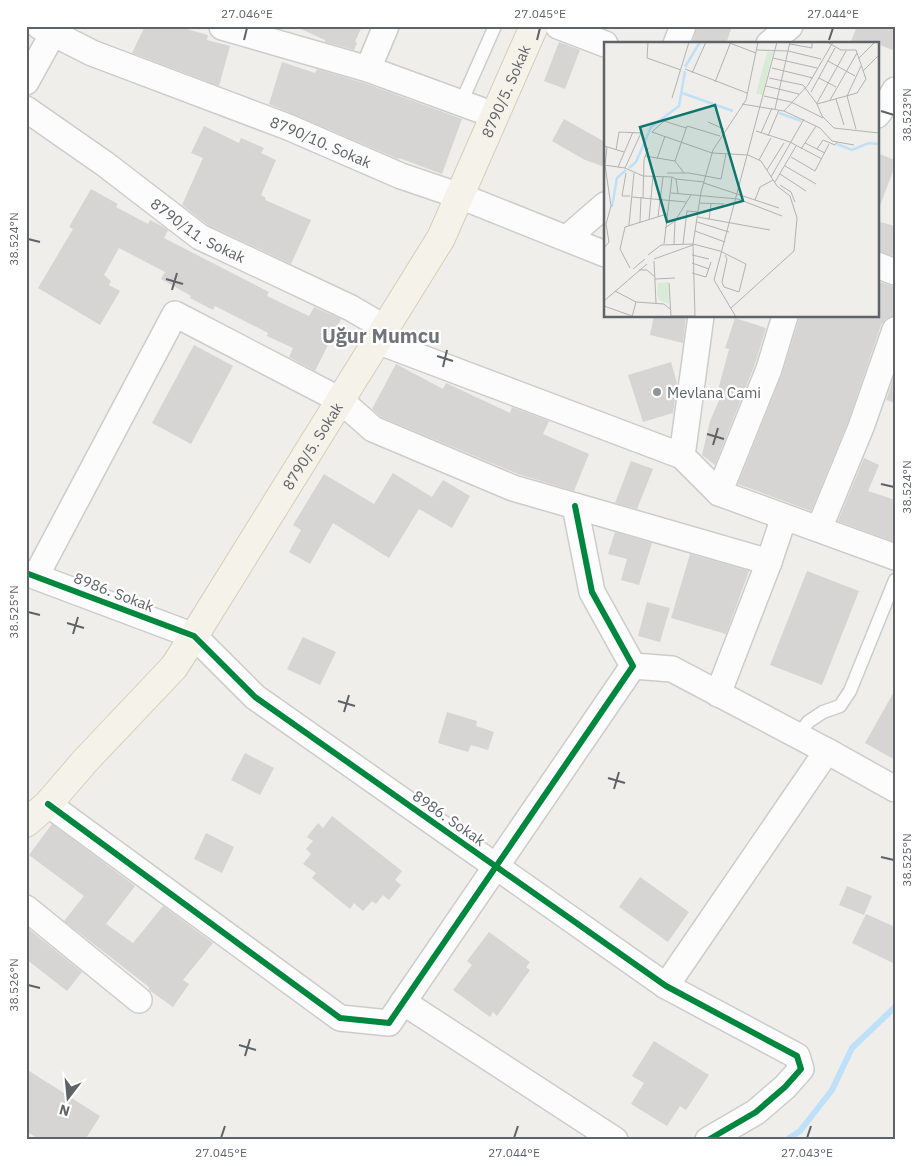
<svg xmlns="http://www.w3.org/2000/svg" width="921" height="1166" viewBox="0 0 921 1166" font-family="'IBM Plex Sans',sans-serif">
	<rect width="100%" height="100%" fill="#efeeea"/>
	<g fill="none" stroke-linecap="round" stroke-linejoin="round">
		<path stroke="#bfe0f9" stroke-width="6" d="M 786,1140 L 800,1131 L 832,1090 L 852,1048 L 895,1007"/>
	</g>
	<g fill="#d6d5d3">
		<path d="M 145,26 L 176,26 L 208,35 L 207,40 L 230,46 L 219,86 L 132,53 Z"/>
		<path d="M 294,26 L 362,26 L 355,42 L 357,43 L 354,50 L 325,42 L 325,40 Z"/>
		<path d="M 697,26 L 732,26 L 726,44 L 692,44 Z"/>
		<path d="M 857,26 L 895,26 L 895,51 L 877,44 L 850,44 Z"/>
		<path d="M 559,42 L 580,50 L 565,89 L 544,81 Z"/>
		<path d="M 282,62 L 315,73 L 317,69 L 364,83 L 462,119 L 442,174 L 399,158 L 398,159 L 269,104 Z"/>
		<path d="M 564,119 L 605,142 L 605,167 L 585,160 L 552,141 Z"/>
		<path d="M 204,126 L 239,143 L 241,138 L 264,148 L 261,153 L 276,160 L 261,195 L 266,198 L 265,200 L 311,220 L 291,264 L 208,225 L 182,205 L 203,158 L 191,153 Z"/>
		<path d="M 877,153 L 895,160 L 895,166 L 879,208 L 877,208 Z"/>
		<path d="M 91,189 L 118,204 L 116,207 L 148,224 L 150,220 L 160,225 L 168,230 L 164,238 L 269,292 L 267,296 L 309,316 L 314,307 L 341,319 L 315,371 L 289,357 L 293,348 L 267,336 L 268,333 L 215,306 L 213,310 L 190,298 L 191,296 L 161,279 L 165,272 L 119,248 L 104,275 L 111,281 L 109,285 L 120,291 L 100,325 L 38,288 L 73,229 L 69,227 Z"/>
		<path d="M 877,221 L 895,226 L 895,250 L 893,256 L 877,251 Z"/>
		<path d="M 877,281 L 895,287 L 895,316 L 886,319 L 881,325 L 848,422 L 811,511 L 738,484 L 782,374 L 800,316 L 877,316 Z"/>
		<path d="M 654,316 L 686,316 L 683,343 L 650,335 Z"/>
		<path d="M 735,318 L 766,328 L 755,364 L 715,465 L 702,455 L 710,421 L 723,391 L 718,390 L 729,349 L 725,348 Z"/>
		<path d="M 194,345 L 233,366 L 191,444 L 152,423 Z"/>
		<path d="M 671,362 L 677,383 L 673,413 L 643,422 L 628,375 Z"/>
		<path d="M 396,364 L 443,389 L 446,383 L 510,413 L 512,407 L 549,421 L 543,434 L 589,454 L 574,491 L 518,474 L 381,417 L 372,409 Z"/>
		<path d="M 895,374 L 895,403 L 886,400 Z"/>
		<path d="M 864,458 L 879,465 L 868,491 L 895,500 L 895,542 L 838,521 Z"/>
		<path d="M 631,461 L 653,469 L 637,509 L 615,503 Z"/>
		<path d="M 393,473 L 432,497 L 443,480 L 470,496 L 452,528 L 419,509 L 389,558 L 333,523 L 310,564 L 289,552 L 301,530 L 293,525 L 324,474 L 374,504 Z"/>
		<path d="M 615,532 L 652,543 L 639,585 L 621,580 L 627,559 L 608,554 Z"/>
		<path d="M 690,554 L 749,571 L 726,634 L 671,618 Z"/>
		<path d="M 807,571 L 859,591 L 822,685 L 770,665 Z"/>
		<path d="M 647,602 L 670,608 L 660,642 L 638,636 Z"/>
		<path d="M 303,637 L 336,652 L 320,685 L 287,669 Z"/>
		<path d="M 895,690 L 895,760 L 865,743 Z"/>
		<path d="M 447,712 L 477,721 L 476,726 L 494,732 L 488,750 L 471,745 L 468,752 L 438,743 Z"/>
		<path d="M 245,753 L 274,768 L 260,795 L 231,780 Z"/>
		<path d="M 332,816 L 402,871 L 395,880 L 401,885 L 389,900 L 383,895 L 376,904 L 372,901 L 363,911 L 354,903 L 350,909 L 312,878 L 316,873 L 303,864 L 311,854 L 306,849 L 313,841 L 307,837 L 318,823 L 323,828 Z"/>
		<path d="M 52,824 L 135,886 L 106,924 L 133,943 L 163,906 L 213,943 L 183,980 L 189,984 L 173,1007 L 149,990 L 149,987 L 64,921 L 84,896 L 29,855 Z"/>
		<path d="M 206,833 L 234,847 L 222,873 L 194,859 Z"/>
		<path d="M 640,877 L 689,912 L 668,942 L 619,907 Z"/>
		<path d="M 847,886 L 872,896 L 864,915 L 839,905 Z"/>
		<path d="M 866,914 L 895,927 L 895,964 L 852,943 Z"/>
		<path d="M 26,927 L 82,972 L 67,991 L 26,959 Z"/>
		<path d="M 489,932 L 530,962 L 526,967 L 530,970 L 497,1016 L 493,1012 L 490,1017 L 453,990 L 472,965 L 467,961 Z"/>
		<path d="M 654,1041 L 709,1075 L 686,1110 L 680,1106 L 667,1126 L 631,1104 L 644,1083 L 632,1076 Z"/>
		<path d="M 26,1069 L 100,1116 L 85,1140 L 40,1140 L 26,1131 Z"/>
	</g>
	<g fill="none" stroke-linecap="round" stroke-linejoin="round">
		<g stroke="#cbcccc" stroke-width="15">
			<g id="lane">
				<path d="M 461,103 L 495,26"/>
				<path d="M 798,736 L 808,722 L 823,712 L 840,706 L 850,691 L 895,580"/>
			</g>
		</g>
		<g stroke="#cbcccc" stroke-width="28">
			<g id="street">
				<path id="s1" d="M 39,26 L 92,53 L 288,127 L 401,176 L 460,196 L 605,254"/>
				<path d="M 558,26 L 605,44"/>
				<path d="M 222,27 L 368,69 L 494,115"/>
				<path d="M 676,44 L 683,26"/>
				<path d="M 769,44 L 790,26"/>
				<path d="M 368,69 L 386,26"/>
				<path d="M 26,82 L 57,26"/>
				<path id="s2" d="M 26,109 L 105,164 L 200,237 L 351,308 L 385,328"/>
				<path d="M 877,115 L 891,97 L 895,90"/>
				<path d="M 567,238 L 605,205"/>
				<path d="M 877,265 L 895,272"/>
				<path d="M 701,316 L 682,456 L 719,493 L 895,557"/>
				<path d="M 377,341 L 682,456"/>
				<path d="M 719,493 L 769,369 L 785,316"/>
				<path d="M 819,529 L 861,427 L 895,330"/>
				<path d="M 26,573 L 194,636 L 255,697 L 666,986 L 797,1056 L 801,1069 L 785,1087 L 756,1112 L 708,1140"/>
				<path d="M 36,576 L 175,314 L 340,400 L 373,429 L 513,488 L 769,562"/>
				<path d="M 633,666 L 672,669 L 827,751 L 895,789"/>
				<path d="M 718,694 L 769,562 L 784,517"/>
				<path d="M 48,804 L 340,1018 L 389,1023 L 633,666 L 592,592 L 575,506"/>
				<path d="M 26,908 L 139,1000"/>
				<path d="M 666,986 L 827,751"/>
				<path d="M 403,1002 L 615,1140"/>
			</g>
		</g>
		<g stroke="#d7ceb8" stroke-width="30">
			<g id="primary">
				<path id="s3" d="M 26,823 L 48,804 L 85,761 L 174,667 L 194,636 L 441,238 L 534,26"/>
			</g>
		</g>
		<use href="#lane" stroke="#fdfcfc" stroke-width="12"/>
		<use href="#street" stroke="#fdfcfc" stroke-width="25"/>
		<use href="#primary" stroke="#f4f2e9" stroke-width="28"/>
		<g stroke="#fff" stroke-width="9">
			<g id="cycleway">
				<path d="M 26,573 L 194,636 L 255,697 L 666,986 L 797,1056 L 801,1069 L 785,1087 L 756,1112 L 708,1140"/>
				<path d="M 48,804 L 340,1018 L 389,1023 L 633,666 L 592,592 L 575,506"/>
			</g>
		</g>
		<use href="#cycleway" stroke="#00873e" stroke-width="6"/>
	</g>
	<path fill="none" stroke="#5f6368" stroke-width="2" d="M 244,40 L 247,28M 537,40 L 540,28M 829,40 L 833,28M 881,111 L 894,115M 28,239 L 40,242M 166,279 L 183,284M 172,290 L 177,273M 437,356 L 453,361M 443,367 L 447,350M 707,434 L 724,439M 713,445 L 718,428M 881,484 L 894,487M 28,612 L 40,615M 67,623 L 84,628M 73,634 L 78,617M 338,701 L 355,706M 344,712 L 349,695M 608,778 L 625,783M 614,789 L 619,772M 881,857 L 894,860M 28,985 L 40,988M 239,1045 L 256,1050M 245,1056 L 250,1039M 221,1138 L 225,1126M 514,1138 L 518,1126M 807,1138 L 811,1126"/>
	<circle fill="#919496" stroke="#fff" stroke-width="2" cx="657" cy="392" r="5"/>
	<g text-anchor="middle" dominant-baseline="central" stroke-width="4.5" stroke-linejoin="round" paint-order="stroke">
		<g font-size="15" fill="#5f6368" stroke="#fff">
			<text stroke="none"><textPath href="#s3" startOffset="881">8790/5. Sokak</textPath></text>
			<text stroke="none"><textPath href="#s1" startOffset="305">8790/10. Sokak</textPath></text>
			<text stroke="none"><textPath href="#s2" startOffset="211">8790/11. Sokak</textPath></text>
			<text stroke="none"><textPath href="#s3" startOffset="476">8790/5. Sokak</textPath></text>
			<text transform="translate(114 592) rotate(21)">8986. Sokak</text>
			<text transform="translate(449 818) rotate(35)">8986. Sokak</text>
		</g>
		<g font-size="15" fill="#5f6368" stroke="#fff" text-anchor="start">
			<text x="667" y="392">Mevlana Cami</text>
		</g>
		<g font-size="20" font-weight="bold" fill="#70757a" stroke="#fff">
			<text x="381" y="335">Uğur Mumcu</text>
		</g>
	</g>
	<g transform="translate(604 42)">
		<rect width="275" height="275" fill="#efeeea"/>
		<path d="M 163,10 L 169,10 L 158,53 L 152,52 ZM 64,240 L 65,262 L 55,258 L 53,253 L 54,241 Z" fill="#d8ebd6"/>
		<path fill="none" stroke="#bfe0f9" stroke-width="2.5" d="M 81,25 L 96,0M 78,51 L 129,69M 175,71 L 197,79M 233,102 L 248,108 L 265,101 L 275,102M 25,126 L 32,120 L 47,85 L 75,64 L 81,29M 8,165 L 13,136 L 22,128"/>
		<path fill="none" stroke="#b1b2b2" stroke-width="1" d="M 44,0 L 43,16 L 77,28M 123,0 L 152,11M 223,0 L 237,8 L 252,8 L 262,37 L 253,51 L 213,62 L 218,74 L 230,86 L 275,91M 186,2 L 208,6 L 208,0M 153,8 L 184,9 L 217,17M 169,16 L 213,26M 255,16 L 271,0M 224,19 L 251,34M 168,26 L 209,36M 81,27 L 143,51M 259,29 L 275,13M 88,31 L 102,0M 165,36 L 199,43 L 213,62M 215,36 L 232,45M 111,40 L 126,2M 162,44 L 195,52M 207,50 L 231,6M 160,54 L 187,60 L 219,76M 68,56 L 85,0M 232,57 L 240,83M 226,58 L 253,11M 213,61 L 242,9M 138,62 L 180,69 L 216,86 L 228,99 L 250,103M 171,67 L 186,0M 180,69 L 204,43 L 229,0M 104,80 L 120,87M 82,86 L 60,79 L 48,90 L 108,111 L 144,113 L 157,119 L 173,144 L 186,154 L 193,176 L 190,209 L 127,266M 252,87 L 243,54 L 257,24M 152,89 L 186,100 L 218,117M 157,91 L 168,66M 164,94 L 175,68M 201,101 L 221,111M 0,104 L 20,110M 197,107 L 212,84M 213,107 L 219,98 L 231,103 L 233,100M 12,108 L 15,90 L 37,91 L 21,126M 41,114 L 71,119M 187,115 L 211,129 L 225,102M 53,117 L 61,94M 155,118 L 167,96M 0,123 L 21,126 L 39,134 L 68,135 L 72,137 L 74,151M 181,124 L 212,142M 14,125 L 29,90M 163,128 L 180,101M 22,131 L 18,154 L 26,154M 63,131 L 85,131 L 117,137 L 122,112M 80,131 L 71,119 L 83,84 L 116,94M 176,132 L 202,149M 167,135 L 200,77M 72,137 L 100,140M 171,140 L 192,104M 100,141 L 175,166M 176,143 L 187,150 L 191,160M 67,151 L 134,157 L 178,174M 28,155 L 82,160M 39,156 L 40,118 L 44,106M 151,158 L 156,145 L 169,138M 96,161 L 120,162M 54,175 L 59,135M 94,175 L 166,188M 45,178 L 49,134M 105,178 L 107,162M 36,180 L 37,155M 93,180 L 125,190M 25,183 L 30,131M 61,186 L 71,179 L 87,153M 91,189 L 121,200M 60,202 L 68,135M 70,202 L 71,179M 79,202 L 83,169 L 94,170M 89,202 L 97,150 L 109,108 L 142,58 L 154,0M 0,206 L 5,200 L 2,182 L 7,164 L 1,123 L 3,105M 44,213 L 57,203 L 89,202M 88,213 L 105,217M 50,217 L 89,203M 50,219 L 52,261M 88,221 L 105,227M 26,226 L 16,207 L 21,185 L 63,172M 29,227 L 41,217M 35,228 L 43,228 L 51,235M 88,231 L 102,235 L 107,220M 51,237 L 71,236M 65,241 L 67,275M 11,249 L 32,260 L 60,262 L 66,267M 0,259 L 43,222M 0,264 L 28,274M 67,274 L 91,274M 28,275 L 32,260M 91,275 L 89,202 L 116,209 L 142,222 L 135,250 L 120,245 L 118,240 L 123,217 L 121,213M 132,275 L 110,238 L 173,0"/>
		<path fill="#0f766e" fill-opacity="0.15" stroke="#0f766e" stroke-width="2.5" d="M 111,63 L 139,159 L 63,180 L 36,85 Z"/>
		<rect width="275" height="275" fill="none" stroke="#5f6368" stroke-width="2.5"/>
	</g>
	<rect width="921" height="1166" fill="none" stroke="#ffffff" stroke-width="55"/>
	<g transform="translate(68 1098) rotate(196)" stroke="#ffffff" stroke-width="4" paint-order="stroke">
	<path d="M0-4L9 19L0 12L-9 19Z" fill="#5f6368"/>
	<text y="-8" font-size="14" font-weight="bold" text-anchor="middle" fill="#5f6368">N</text>
	</g>
	<rect x="28" y="28" width="866" height="1110" fill="none" stroke="#5f6368" stroke-width="2"/>
	<g font-size="12" text-anchor="middle" fill="#5f6368">
		<text x="247" y="18">27.046°E</text>
		<text x="540" y="18">27.045°E</text>
		<text x="833" y="18">27.044°E</text>
		<text transform="translate(907 115) rotate(-90)" y="4">38.523°N</text>
		<text transform="translate(14 239) rotate(-90)" y="4">38.524°N</text>
		<text transform="translate(907 487) rotate(-90)" y="4">38.524°N</text>
		<text transform="translate(14 612) rotate(-90)" y="4">38.525°N</text>
		<text transform="translate(907 860) rotate(-90)" y="4">38.525°N</text>
		<text transform="translate(14 985) rotate(-90)" y="4">38.526°N</text>
		<text x="221" y="1157">27.045°E</text>
		<text x="514" y="1157">27.044°E</text>
		<text x="807" y="1157">27.043°E</text>
	</g>
</svg>
